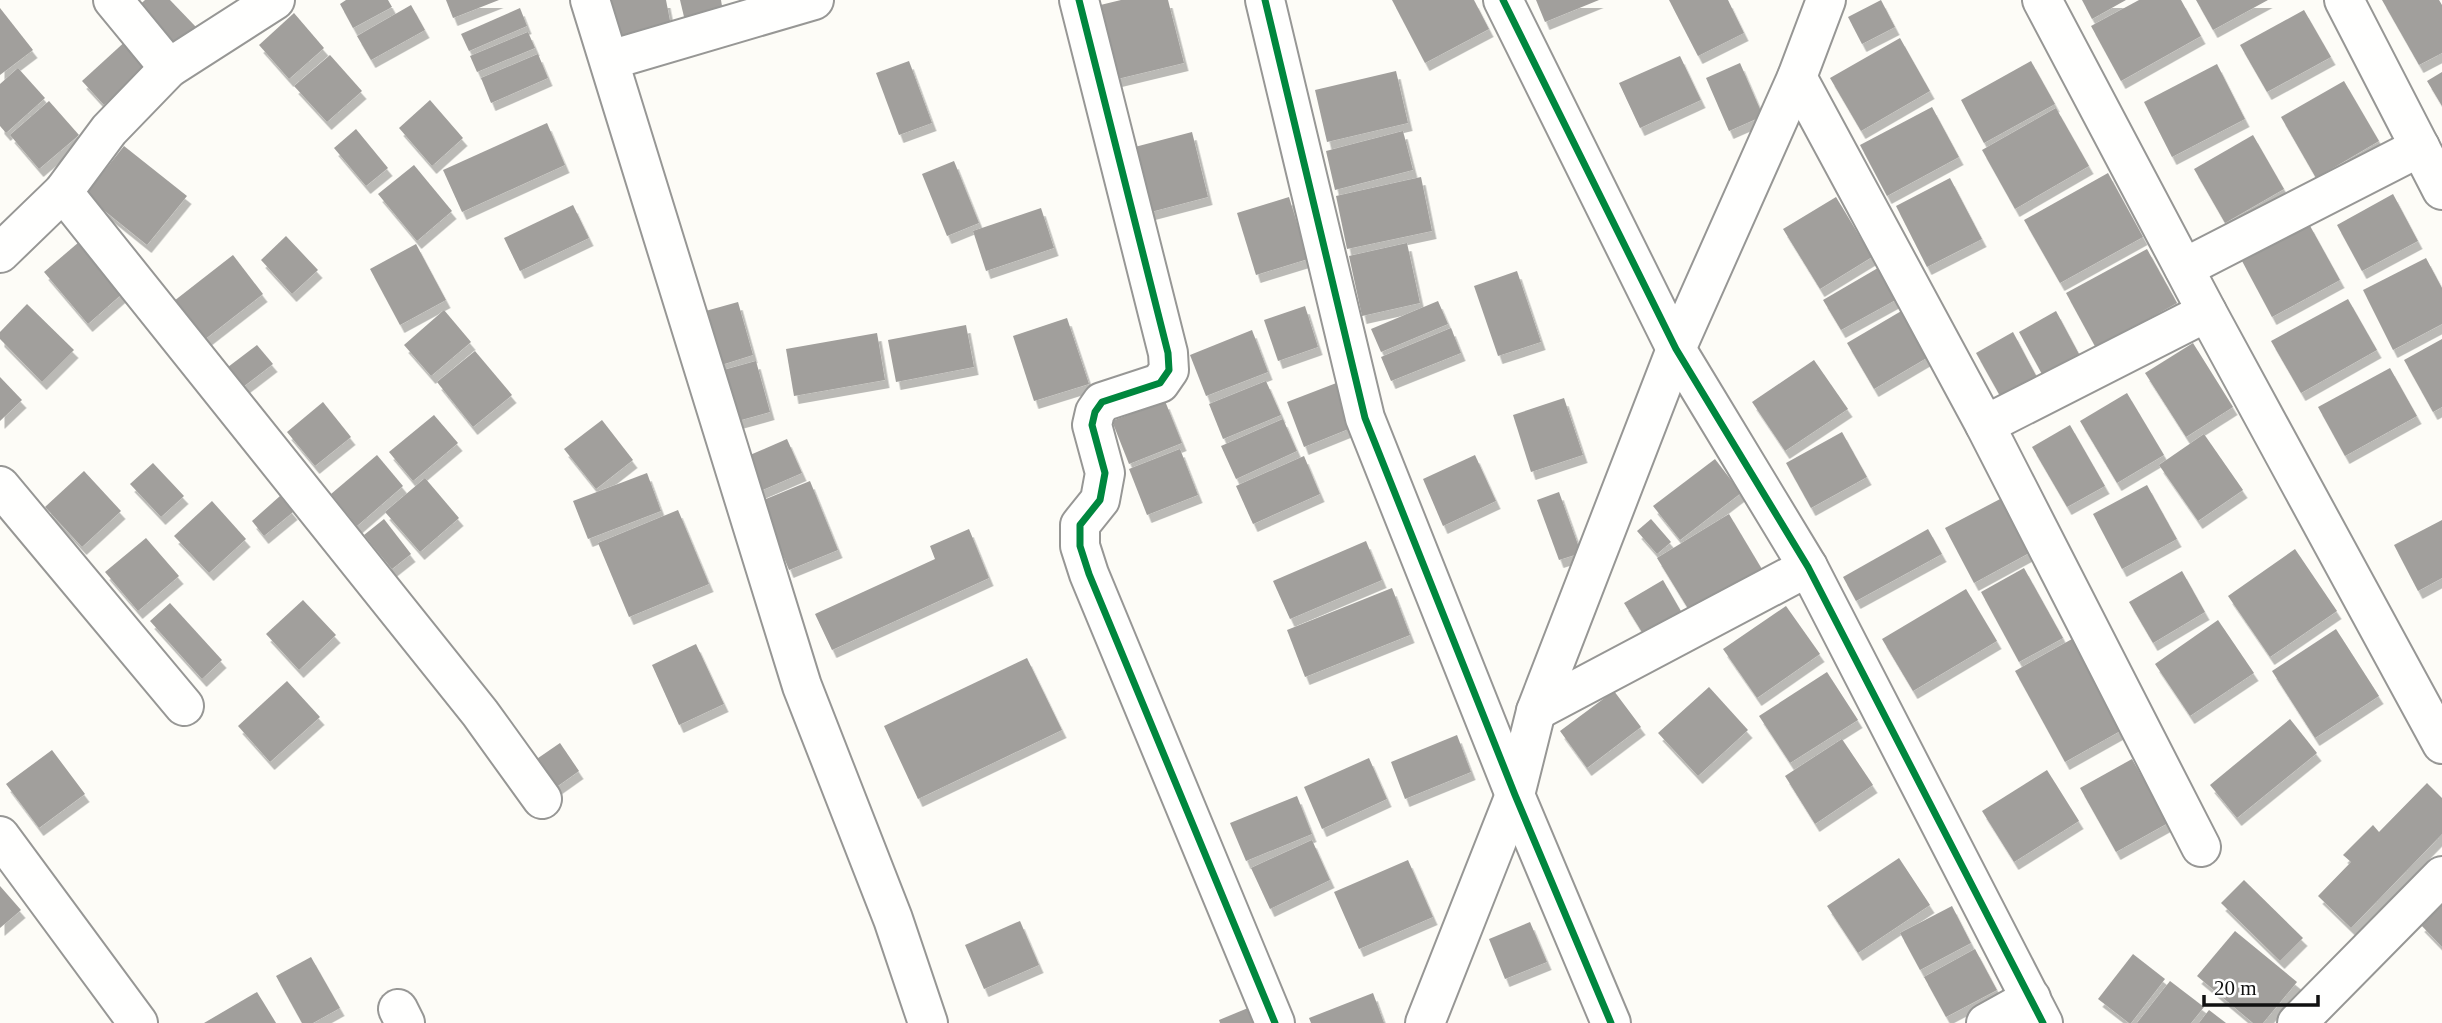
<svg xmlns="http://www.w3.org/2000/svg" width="2442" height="1023" viewBox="0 0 2442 1023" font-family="'Times New Roman',serif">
	<defs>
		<filter id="shadow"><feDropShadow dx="4.5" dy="8" stdDeviation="0" flood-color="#0004"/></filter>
	</defs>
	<rect width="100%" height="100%" fill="#fdfcf7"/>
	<g fill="#a19f9c" filter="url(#shadow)">
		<path d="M 145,0 L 170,0 L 196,27 L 175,47 L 137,7 Z"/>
		<path d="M 346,0 L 388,0 L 392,7 L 353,28 L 340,4 Z"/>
		<path d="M 446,0 L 499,0 L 453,18 Z"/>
		<path d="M 599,0 L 666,0 L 671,26 L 608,40 Z"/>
		<path d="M 680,0 L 721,0 L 723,12 L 685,21 Z"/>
		<path d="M 1121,0 L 1168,0 L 1184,63 L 1105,82 L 1088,8 Z"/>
		<path d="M 1392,0 L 1474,0 L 1489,29 L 1425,63 Z"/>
		<path d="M 1536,0 L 1599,0 L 1545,22 Z"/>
		<path d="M 1669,0 L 1728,0 L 1744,33 L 1698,56 Z"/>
		<path d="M 1881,0 L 1895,27 L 1862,44 L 1848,17 Z"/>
		<path d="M 2082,0 L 2126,0 L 2092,19 Z"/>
		<path d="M 2139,0 L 2181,0 L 2201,36 L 2121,81 L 2091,26 Z"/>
		<path d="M 2196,0 L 2268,0 L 2213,30 Z"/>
		<path d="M 2382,0 L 2439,0 L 2442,5 L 2442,53 L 2419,65 Z"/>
		<path d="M 411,5 L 425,30 L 371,60 L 357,36 Z"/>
		<path d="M 0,8 L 33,50 L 0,75 Z"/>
		<path d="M 520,8 L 527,26 L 469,51 L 461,34 Z"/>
		<path d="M 2304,10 L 2331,57 L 2267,92 L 2240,45 Z"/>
		<path d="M 294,13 L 324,48 L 289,79 L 259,45 Z"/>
		<path d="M 528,32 L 535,48 L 477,72 L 470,56 Z"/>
		<path d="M 129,38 L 151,63 L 104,105 L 82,81 Z"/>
		<path d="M 1900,38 L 1930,91 L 1861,131 L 1830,78 Z"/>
		<path d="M 538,54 L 548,78 L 491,103 L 481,78 Z"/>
		<path d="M 330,55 L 362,91 L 327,122 L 294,86 Z"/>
		<path d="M 1680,56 L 1701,100 L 1640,128 L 1619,83 Z"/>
		<path d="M 909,61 L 932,123 L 899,135 L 876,73 Z"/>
		<path d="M 2031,61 L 2055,104 L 1984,143 L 1961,100 Z"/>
		<path d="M 1740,63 L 1763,116 L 1729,131 L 1706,78 Z"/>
		<path d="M 2217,64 L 2245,119 L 2172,157 L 2144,102 Z"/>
		<path d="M 18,68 L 45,98 L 6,133 L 0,126 L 0,84 Z"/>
		<path d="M 1396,71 L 1408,123 L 1327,142 L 1315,90 Z"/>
		<path d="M 2442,72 L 2442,106 L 2427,81 Z"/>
		<path d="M 2344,81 L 2379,141 L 2316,178 L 2281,117 Z"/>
		<path d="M 430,100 L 463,138 L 432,166 L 399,128 Z"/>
		<path d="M 49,101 L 79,135 L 39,169 L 10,135 Z"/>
		<path d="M 1932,107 L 1959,157 L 1887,196 L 1860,145 Z"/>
		<path d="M 2056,108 L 2089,166 L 2015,209 L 1982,150 Z"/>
		<path d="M 547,123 L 565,165 L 462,212 L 443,170 Z"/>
		<path d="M 356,129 L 388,168 L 366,186 L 334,148 Z"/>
		<path d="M 1403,131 L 1413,170 L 1335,190 L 1326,151 Z"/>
		<path d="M 1192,132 L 1208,197 L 1147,213 L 1131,148 Z"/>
		<path d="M 2253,135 L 2284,189 L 2225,223 L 2194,169 Z"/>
		<path d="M 124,146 L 187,196 L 147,245 L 85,195 Z"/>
		<path d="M 954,161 L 979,223 L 947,236 L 922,174 Z"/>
		<path d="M 414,165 L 452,211 L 417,241 L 378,194 Z"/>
		<path d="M 2108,173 L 2143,237 L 2060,283 L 2024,220 Z"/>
		<path d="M 1421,177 L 1432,231 L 1347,249 L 1336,196 Z"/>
		<path d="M 1950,178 L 1982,239 L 1927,267 L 1896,206 Z"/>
		<path d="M 2393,194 L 2418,241 L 2362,271 L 2337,225 Z"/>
		<path d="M 1289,197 L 1308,259 L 1256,275 L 1237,213 Z"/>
		<path d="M 1836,197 L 1872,257 L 1820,289 L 1783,229 Z"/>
		<path d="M 573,205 L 589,238 L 520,271 L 504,238 Z"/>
		<path d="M 1041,208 L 1054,248 L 986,271 L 973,231 Z"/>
		<path d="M 2309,224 L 2340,280 L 2272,317 L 2242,261 Z"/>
		<path d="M 286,236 L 318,270 L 292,294 L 261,260 Z"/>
		<path d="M 79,242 L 123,293 L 88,324 L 44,272 Z"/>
		<path d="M 1407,243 L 1420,303 L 1362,316 L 1349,256 Z"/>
		<path d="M 416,244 L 446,300 L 400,325 L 370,269 Z"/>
		<path d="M 2147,249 L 2177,303 L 2096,348 L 2066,293 Z"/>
		<path d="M 233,255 L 263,294 L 204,340 L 174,301 Z"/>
		<path d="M 2426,258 L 2442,288 L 2442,324 L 2393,350 L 2363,290 Z"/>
		<path d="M 1883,265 L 1901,297 L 1841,330 L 1823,300 Z"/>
		<path d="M 1517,271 L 1541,342 L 1498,356 L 1474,286 Z"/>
		<path d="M 2348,299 L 2377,350 L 2301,393 L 2271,341 Z"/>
		<path d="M 1438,301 L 1448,324 L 1381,352 L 1371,329 Z"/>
		<path d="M 738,302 L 753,355 L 718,366 L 702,312 Z"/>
		<path d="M 27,304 L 74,350 L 42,382 L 0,339 L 0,332 Z"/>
		<path d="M 1305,306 L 1318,347 L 1278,361 L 1264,320 Z"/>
		<path d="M 444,310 L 471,342 L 431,376 L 404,345 Z"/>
		<path d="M 1903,310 L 1930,356 L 1874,389 L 1847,343 Z"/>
		<path d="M 2056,311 L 2079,354 L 2042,374 L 2019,332 Z"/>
		<path d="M 1067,318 L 1089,384 L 1034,401 L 1013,336 Z"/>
		<path d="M 966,325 L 974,367 L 896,382 L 888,340 Z"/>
		<path d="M 1451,328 L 1461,353 L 1391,381 L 1381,357 Z"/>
		<path d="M 1252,330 L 1268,372 L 1206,396 L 1190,355 Z"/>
		<path d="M 2013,332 L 2040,383 L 2004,403 L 1976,353 Z"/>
		<path d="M 877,333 L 885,380 L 794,396 L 786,349 Z"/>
		<path d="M 2442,339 L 2442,407 L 2433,412 L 2404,360 Z"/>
		<path d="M 2193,343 L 2233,407 L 2186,437 L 2145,373 Z"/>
		<path d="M 257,345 L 273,364 L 243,387 L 228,367 Z"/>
		<path d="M 475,351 L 512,395 L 473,427 L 437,382 Z"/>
		<path d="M 1814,360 L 1848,409 L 1785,451 L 1752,402 Z"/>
		<path d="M 756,361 L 770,412 L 734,422 L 720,371 Z"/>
		<path d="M 2390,368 L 2417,416 L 2345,456 L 2318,407 Z"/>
		<path d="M 0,377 L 22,400 L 0,421 Z"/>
		<path d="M 1266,381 L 1281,415 L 1223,439 L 1209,404 Z"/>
		<path d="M 1339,382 L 1356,426 L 1304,447 L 1287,402 Z"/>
		<path d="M 2127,393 L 2164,455 L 2117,483 L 2080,421 Z"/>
		<path d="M 1564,398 L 1583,455 L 1531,472 L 1513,415 Z"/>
		<path d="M 1165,401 L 1182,443 L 1129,464 L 1112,421 Z"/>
		<path d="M 323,402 L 351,437 L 315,466 L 287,432 Z"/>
		<path d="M 434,415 L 458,443 L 413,481 L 389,452 Z"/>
		<path d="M 1283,419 L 1297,451 L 1236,479 L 1221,446 Z"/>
		<path d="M 602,420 L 633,460 L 596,489 L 564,449 Z"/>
		<path d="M 2070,425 L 2105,486 L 2067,507 L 2032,447 Z"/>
		<path d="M 1842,432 L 1867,477 L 1811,508 L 1786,463 Z"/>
		<path d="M 2204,434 L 2243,490 L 2198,521 L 2159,465 Z"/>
		<path d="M 787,439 L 802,473 L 758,492 L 743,458 Z"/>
		<path d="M 1180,449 L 1198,495 L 1147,515 L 1129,469 Z"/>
		<path d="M 377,455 L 403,486 L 357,526 L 331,494 Z"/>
		<path d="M 1475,455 L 1496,501 L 1443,526 L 1423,479 Z"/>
		<path d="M 1304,456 L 1320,494 L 1253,524 L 1236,486 Z"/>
		<path d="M 1715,459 L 1741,493 L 1680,540 L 1653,506 Z"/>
		<path d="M 153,463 L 184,496 L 161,517 L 130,484 Z"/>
		<path d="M 84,471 L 121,511 L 82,547 L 45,507 Z"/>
		<path d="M 647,473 L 661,511 L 588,539 L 573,501 Z"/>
		<path d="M 425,478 L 459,518 L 420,552 L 385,512 Z"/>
		<path d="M 810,481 L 838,550 L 789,570 L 761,501 Z"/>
		<path d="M 2147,485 L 2177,539 L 2122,569 L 2093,514 Z"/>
		<path d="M 1559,492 L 1581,553 L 1559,560 L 1537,500 Z"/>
		<path d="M 280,496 L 293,512 L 264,536 L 252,521 Z"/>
		<path d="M 2002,498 L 2031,552 L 1974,583 L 1945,528 Z"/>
		<path d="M 212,501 L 246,539 L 209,573 L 174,536 Z"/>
		<path d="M 678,510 L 709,584 L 629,617 L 598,543 Z"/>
		<path d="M 1729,514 L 1766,576 L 1695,620 L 1657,558 Z"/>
		<path d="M 384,519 L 411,554 L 392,569 L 364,535 Z"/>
		<path d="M 1651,519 L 1671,542 L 1657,554 L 1637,531 Z"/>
		<path d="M 2442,520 L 2442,578 L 2418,591 L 2394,545 Z"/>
		<path d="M 969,529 L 989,578 L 832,650 L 815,614 L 935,559 L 930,546 Z"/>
		<path d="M 1928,529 L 1942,554 L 1856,601 L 1843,577 Z"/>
		<path d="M 146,538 L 179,576 L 138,611 L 105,572 Z"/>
		<path d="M 1366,541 L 1382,580 L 1290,619 L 1273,581 Z"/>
		<path d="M 2295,549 L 2337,611 L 2270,657 L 2228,596 Z"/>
		<path d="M 2024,568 L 2063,638 L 2019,662 L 1981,592 Z"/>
		<path d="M 2182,571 L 2205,612 L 2153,643 L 2129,602 Z"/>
		<path d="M 1663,580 L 1686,620 L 1648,642 L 1624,603 Z"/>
		<path d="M 1392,588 L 1410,635 L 1305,677 L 1287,630 Z"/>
		<path d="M 1966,589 L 1997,641 L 1913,691 L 1882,639 Z"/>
		<path d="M 303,600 L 336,635 L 299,670 L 266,634 Z"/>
		<path d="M 170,603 L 222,660 L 202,679 L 150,621 Z"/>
		<path d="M 1786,606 L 1820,654 L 1757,698 L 1723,649 Z"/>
		<path d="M 2218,620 L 2254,673 L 2190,716 L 2155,664 Z"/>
		<path d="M 2336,629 L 2379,696 L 2315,738 L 2272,671 Z"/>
		<path d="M 2072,639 L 2122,730 L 2065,762 L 2015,671 Z"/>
		<path d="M 696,644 L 724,704 L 679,725 L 652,665 Z"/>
		<path d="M 1027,658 L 1062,730 L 918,799 L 884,726 Z"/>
		<path d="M 1827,672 L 1858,720 L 1790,763 L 1759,716 Z"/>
		<path d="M 287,681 L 320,717 L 270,762 L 238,726 Z"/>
		<path d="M 1709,687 L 1748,730 L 1698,776 L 1658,733 Z"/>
		<path d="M 1614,691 L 1641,727 L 1587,768 L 1560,731 Z"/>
		<path d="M 2290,719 L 2317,753 L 2237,818 L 2210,785 Z"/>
		<path d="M 1457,735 L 1471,772 L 1405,799 L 1391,762 Z"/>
		<path d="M 1842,739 L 1873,785 L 1815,824 L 1785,776 Z"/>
		<path d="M 560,743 L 579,771 L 548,793 L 528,765 Z"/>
		<path d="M 52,750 L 85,794 L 39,828 L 6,784 Z"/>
		<path d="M 1369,758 L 1387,799 L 1322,829 L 1304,787 Z"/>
		<path d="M 2132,759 L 2168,823 L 2116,852 L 2080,788 Z"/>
		<path d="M 2047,770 L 2079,821 L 2014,862 L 1982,811 Z"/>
		<path d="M 2427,783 L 2442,798 L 2442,834 L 2351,928 L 2318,896 L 2351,862 L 2343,855 L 2373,825 L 2379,832 Z"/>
		<path d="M 1297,796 L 1312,834 L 1246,861 L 1230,823 Z"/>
		<path d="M 1312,840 L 1330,880 L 1270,909 L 1251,868 Z"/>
		<path d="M 1899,858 L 1930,905 L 1858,953 L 1827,906 Z"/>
		<path d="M 1408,860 L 1433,917 L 1359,949 L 1334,892 Z"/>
		<path d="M 2244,880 L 2303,938 L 2280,961 L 2221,903 Z"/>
		<path d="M 0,886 L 21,910 L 0,928 Z"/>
		<path d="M 2442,903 L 2442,947 L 2420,924 Z"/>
		<path d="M 1952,906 L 1971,943 L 1920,970 L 1900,933 Z"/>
		<path d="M 1020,921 L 1039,965 L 984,989 L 965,945 Z"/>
		<path d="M 1530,922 L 1547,962 L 1505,979 L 1489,939 Z"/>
		<path d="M 2235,931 L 2297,982 L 2263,1023 L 2253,1023 L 2197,976 Z"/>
		<path d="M 1975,949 L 1997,990 L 1946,1017 L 1924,977 Z"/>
		<path d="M 2133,954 L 2165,979 L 2131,1023 L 2129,1023 L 2098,999 Z"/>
		<path d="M 311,957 L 340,1008 L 313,1023 L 302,1023 L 276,976 Z"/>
		<path d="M 2170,981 L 2204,1007 L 2191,1023 L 2137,1023 Z"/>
		<path d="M 257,992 L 276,1023 L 204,1023 Z"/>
		<path d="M 1373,993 L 1384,1023 L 1311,1023 L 1309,1018 Z"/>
		<path d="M 1248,1008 L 1254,1023 L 1220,1023 L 1219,1020 Z"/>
		<path d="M 2209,1010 L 2226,1023 L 2199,1023 Z"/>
	</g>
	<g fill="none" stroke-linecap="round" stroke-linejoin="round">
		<g stroke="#979795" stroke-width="42">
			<g id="street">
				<path d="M 113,0 L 169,68"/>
				<path d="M 590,0 L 802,686 L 893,919 L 928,1023"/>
				<path d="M 1079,0 L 1168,353 L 1169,370 L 1160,383 L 1102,402 L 1095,412 L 1092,425 L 1105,473 L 1100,500 L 1080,525 L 1080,546 L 1089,574 L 1275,1023"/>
				<path d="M 1265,0 L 1365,418 L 1515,795 L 1611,1023"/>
				<path d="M 1503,0 L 1676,349 L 1808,567 L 2043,1023"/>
				<path d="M 2042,0 L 2207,312 L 2442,744"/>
				<path d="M 2344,0 L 2442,190"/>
				<path d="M 610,60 L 814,0"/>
				<path d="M 1797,77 L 1985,425 L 2201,847"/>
				<path d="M 63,192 L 480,713 L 542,799"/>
				<path d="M 0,253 L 63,192 L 109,130 L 169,68 L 275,0"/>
				<path d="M 2184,268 L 2420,147"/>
				<path d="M 1985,425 L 2207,312"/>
				<path d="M 0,486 L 184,706"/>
				<path d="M 1536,711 L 1808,567"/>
				<path d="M 0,836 L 138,1023"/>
				<path d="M 398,1009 L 405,1023"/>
				<path d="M 1425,1023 L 1515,795 L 1536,711 L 1676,349 L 1797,77 L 1826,0"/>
				<path d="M 1986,1023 L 2031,998"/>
				<path d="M 2297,1023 L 2442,876"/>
			</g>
		</g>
		<use href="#street" stroke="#fffffe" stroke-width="38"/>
		<g stroke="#fff" stroke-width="11">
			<g id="cycleway">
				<path d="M 1079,0 L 1168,353 L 1169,370 L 1160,383 L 1102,402 L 1095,412 L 1092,425 L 1105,473 L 1100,500 L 1080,525 L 1080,546 L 1089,574 L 1275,1023"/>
				<path d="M 1265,0 L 1365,418 L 1515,795 L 1611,1023"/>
				<path d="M 1503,0 L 1676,349 L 1808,567 L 2043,1023"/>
			</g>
		</g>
		<use href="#cycleway" stroke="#00873e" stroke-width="7"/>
	</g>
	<path d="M2204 995v10h114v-10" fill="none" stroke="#111111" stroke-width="3.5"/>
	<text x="2214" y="995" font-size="21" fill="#111111" stroke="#ffffff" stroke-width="5" paint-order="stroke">20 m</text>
</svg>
